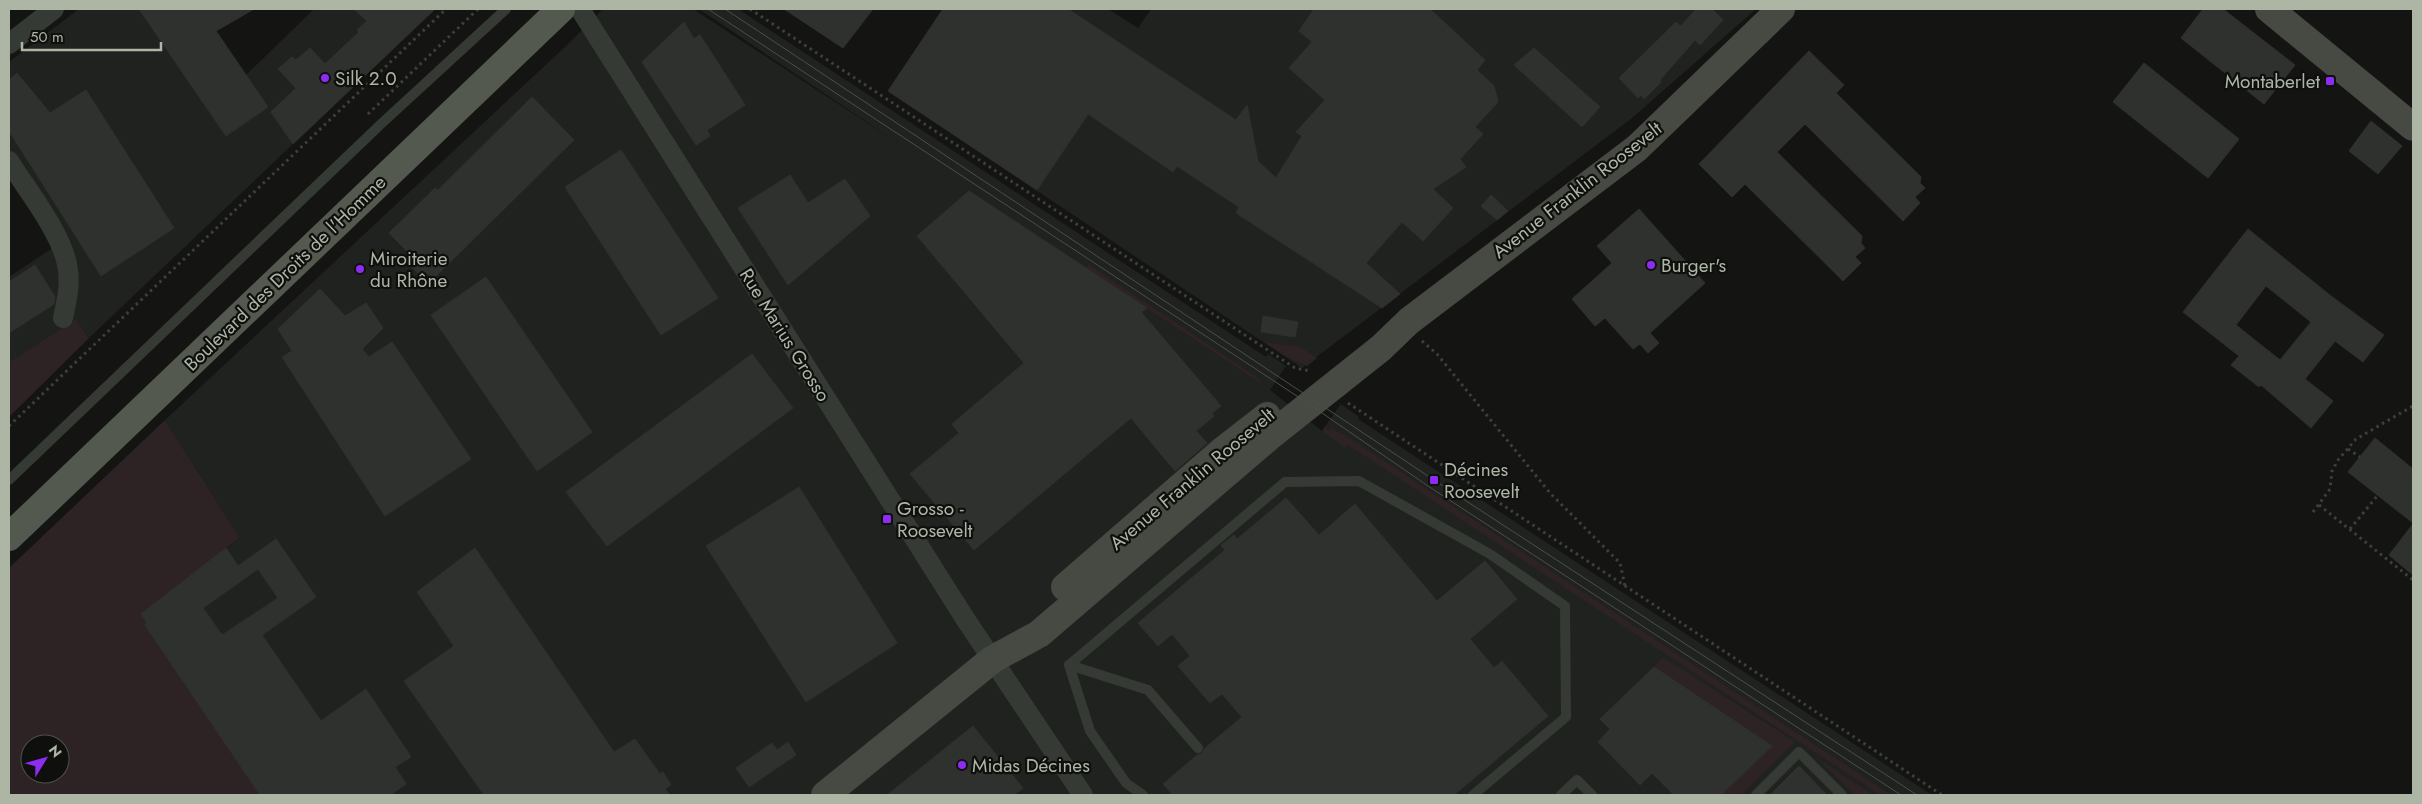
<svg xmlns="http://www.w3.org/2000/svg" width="2422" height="804" viewBox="0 0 2422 804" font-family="Jost,sans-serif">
	<rect width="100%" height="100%" fill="#141513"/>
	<g fill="#20221f">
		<path d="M 79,9 L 201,9 L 246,75 L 314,9 L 435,9 L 89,338 L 76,319 L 9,362 L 9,277 L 60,243 L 9,156 L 9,62 Z"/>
		<path d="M 603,9 L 693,9 L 901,145 L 699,9 L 738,9 L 1266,357 L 1268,354 L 1286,366 L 1270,390 L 1322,431 L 1341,404 L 1359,417 L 1358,419 L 1932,795 L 258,795 L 141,614 L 240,538 L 165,420 L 566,46 Z"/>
		<path d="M 943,9 L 1108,9 L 1138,28 L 1151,9 L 1756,9 L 1632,118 L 1302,368 L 888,91 Z"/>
	</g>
	<g fill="#2d2324" fill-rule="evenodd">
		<path d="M 1088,264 L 1255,376 L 1265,386 L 1086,268 Z"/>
		<path d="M 76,319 L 89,338 L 9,417 L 9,362 Z"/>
		<path d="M 1264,342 L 1300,347 L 1317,358 L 1307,366 L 1287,357 Z"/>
		<path d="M 165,420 L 240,538 L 226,548 L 147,623 L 260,794 L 9,795 L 9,568 ZM 30,744 L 60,744 L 60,774 L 30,774 Z"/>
		<path d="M 1326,426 L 1328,431 L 1330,428 L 1345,435 L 1891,795 L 1880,795 L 1348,445 L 1346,448 L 1322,431 Z"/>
		<path d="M 1663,657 L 1795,742 L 1741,795 L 1721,795 L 1771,746 L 1654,667 Z"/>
		<path d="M 1816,757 L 1873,795 L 1855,795 Z"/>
	</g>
	<g fill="#2f312e" stroke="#2e312d" fill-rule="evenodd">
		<path d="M 139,9 L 254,9 L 216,31 L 268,107 L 226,136 Z"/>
		<path d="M 354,9 L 435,9 L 293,144 L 271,112 L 296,88 L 278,69 L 292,57 L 296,60 L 310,48 L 325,64 L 359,32 L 357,30 L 367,21 Z"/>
		<path d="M 784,9 L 873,9 L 843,48 Z"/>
		<path d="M 943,9 L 1068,9 L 1236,120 L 1247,105 L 1258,161 L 1276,178 L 1302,136 L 1296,132 L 1325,100 L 1289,68 L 1312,42 L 1299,31 L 1314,9 L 1430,9 L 1485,60 L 1477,70 L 1494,86 L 1498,102 L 1475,127 L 1483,134 L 1460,159 L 1466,167 L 1433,189 L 1453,208 L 1423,241 L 1402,222 L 1366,263 L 1400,294 L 1382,308 L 1236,213 L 1239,207 L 1177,166 L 1173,172 L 1088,114 L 1037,190 L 888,91 Z"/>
		<path d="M 1696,9 L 1712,9 L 1723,20 L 1700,45 L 1695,40 L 1660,80 L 1661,82 L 1644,99 L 1641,95 L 1638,98 L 1619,78 L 1676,22 L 1681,26 Z"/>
		<path d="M 2203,9 L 2223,9 L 2295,65 L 2264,104 L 2181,38 Z"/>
		<path d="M 684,22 L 694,39 L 700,35 L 745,105 L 707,130 L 710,136 L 696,145 L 642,62 Z"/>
		<path d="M 1534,48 L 1600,107 L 1582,127 L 1514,65 Z"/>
		<path d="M 1809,51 L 1844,85 L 1836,93 L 1921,177 L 1920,183 L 1925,188 L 1915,197 L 1920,203 L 1903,221 L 1805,124 L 1777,152 L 1862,236 L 1861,243 L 1865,248 L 1855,257 L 1861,263 L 1843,281 L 1745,184 L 1732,197 L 1699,164 Z"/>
		<path d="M 2144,63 L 2239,139 L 2208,178 L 2113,102 Z"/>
		<path d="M 17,73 L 50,113 L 86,90 L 174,228 L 101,276 L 9,131 L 9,80 Z"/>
		<path d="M 532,97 L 574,140 L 428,284 L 407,262 L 413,257 L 389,233 L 435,188 L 438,190 Z"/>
		<path d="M 2371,121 L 2402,146 L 2378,174 L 2349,151 Z"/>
		<path d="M 621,150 L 718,298 L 661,335 L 565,187 Z"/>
		<path d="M 790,175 L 808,203 L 845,179 L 870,216 L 788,285 L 738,208 Z"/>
		<path d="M 969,191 L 1147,308 L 1141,312 L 1221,406 L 1212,413 L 1214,416 L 1196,431 L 1207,443 L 1175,471 L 1131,418 L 974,550 L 910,474 L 959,433 L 952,424 L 1024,363 L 917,236 Z"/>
		<path d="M 1491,195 L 1508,211 L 1497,220 L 1481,206 Z"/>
		<path d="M 1639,209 L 1705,283 L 1650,333 L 1659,343 L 1648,353 L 1640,344 L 1633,349 L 1605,318 L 1595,326 L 1572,299 L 1612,263 L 1597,246 Z"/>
		<path d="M 2248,229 L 2331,296 L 2384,335 L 2363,362 L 2335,341 L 2305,379 L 2333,401 L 2311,428 L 2261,385 L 2259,387 L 2231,365 L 2239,356 L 2183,312 ZM 2266,286 L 2311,322 L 2280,360 L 2236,325 Z"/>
		<path d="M 35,265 L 55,297 L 54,304 L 9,333 L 9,282 Z"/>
		<path d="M 486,277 L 592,432 L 537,471 L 431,315 Z"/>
		<path d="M 320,289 L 345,316 L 366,303 L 383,328 L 362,349 L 369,357 L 392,342 L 471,459 L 385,516 L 282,357 L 292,351 L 278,329 Z"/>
		<path d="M 1263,316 L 1298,322 L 1295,337 L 1261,332 Z"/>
		<path d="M 752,354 L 793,408 L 607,546 L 566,492 Z"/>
		<path d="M 2375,438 L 2413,469 L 2413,523 L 2348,472 Z"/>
		<path d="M 799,487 L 897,643 L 806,702 L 706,546 Z"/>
		<path d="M 1286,498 L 1319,535 L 1355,504 L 1437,601 L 1485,561 L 1517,599 L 1470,639 L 1494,668 L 1502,661 L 1548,716 L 1454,795 L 1173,795 L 1163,784 L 1197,755 L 1202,753 L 1205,748 L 1242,717 L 1222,694 L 1210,703 L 1178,666 L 1190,656 L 1172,634 L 1158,646 L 1138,623 L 1225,550 L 1221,545 L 1234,535 L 1237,539 Z"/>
		<path d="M 2413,524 L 2413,575 L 2389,555 Z"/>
		<path d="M 276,539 L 316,597 L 262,635 L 321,721 L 366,689 L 411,757 L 395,767 L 406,784 L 390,795 L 260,795 L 145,625 L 147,623 L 141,614 L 226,548 L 238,566 ZM 258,569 L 278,598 L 222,635 L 203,608 Z"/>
		<path d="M 475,548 L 614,752 L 635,739 L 660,774 L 663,772 L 671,785 L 665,789 L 670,795 L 484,795 L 404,681 L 454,646 L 417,592 Z"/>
		<path d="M 1654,667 L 1772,746 L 1721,795 L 1674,795 L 1652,773 L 1640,785 L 1598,742 L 1610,729 L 1600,719 Z"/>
		<path d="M 973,726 L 1023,788 L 1014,795 L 887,795 Z"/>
		<path d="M 788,742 L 796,755 L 749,787 L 736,768 L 772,743 L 777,750 Z"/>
		<path d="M 1799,766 L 1827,795 L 1770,795 Z"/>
	</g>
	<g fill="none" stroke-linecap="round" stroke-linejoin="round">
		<g stroke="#3d413a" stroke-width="3" stroke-dasharray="2.5 4" stroke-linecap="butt">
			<path d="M 750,9 L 1295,368 L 1310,371"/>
			<path d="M 368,114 L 478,9"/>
			<path d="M 1422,341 L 1437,354 L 1550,493 L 1620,563 L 1625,586"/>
			<path d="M 1348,403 L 1942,795"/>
			<path d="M 9,426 L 446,9"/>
			<path d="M 2348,449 L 2360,457"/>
			<path d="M 2319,505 L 2413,580"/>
			<path d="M 2313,512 L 2330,489 L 2332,471 L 2338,460 L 2356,439 L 2413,406"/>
			<path d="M 2350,529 L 2378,495"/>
		</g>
		<g stroke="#363a34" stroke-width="10">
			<path d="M 9,480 L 381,124 L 506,9"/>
			<path d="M 1069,665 L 1148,690 L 1198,748"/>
			<path d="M 1143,795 L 1126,783 L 1090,731 L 1069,665 L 1285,482 L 1359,481 L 1490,554 L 1565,606 L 1566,717 L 1473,795"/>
			<path d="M 1561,795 L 1577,780 L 1592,795"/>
			<path d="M 1756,795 L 1799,752 L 1842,795"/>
		</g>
		<g stroke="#363a34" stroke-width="20">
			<path d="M 580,9 L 964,617 L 1083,795"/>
			<path d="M 9,44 L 54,9"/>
			<path d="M 9,161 C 27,190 60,231 67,264 C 71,282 67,300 63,318"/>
		</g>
		<g stroke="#464a42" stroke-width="28">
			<path d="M 2269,9 L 2413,127"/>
			<path d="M 1065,587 L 1222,451 L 1267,416"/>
			<path d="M 825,795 L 993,659 L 1039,634 L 1270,436 L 1381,348 L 1409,321 L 1637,148 L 1781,9"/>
		</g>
		<path stroke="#545950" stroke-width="28" d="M 9,537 L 561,9"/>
		<g stroke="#4b4f47" stroke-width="1">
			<path d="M 708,9 L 1309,404 L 1428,486 L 1901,795"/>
			<path d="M 725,9 L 1434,480 L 1917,795"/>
		</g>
	</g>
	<g fill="#8d2df3" stroke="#0f100e" stroke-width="2">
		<circle cx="325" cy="78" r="5"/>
		<rect x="2325" y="76" width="10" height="10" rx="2.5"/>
		<circle cx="1651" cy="265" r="5"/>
		<circle cx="360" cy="269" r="5"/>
		<rect x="1429" y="475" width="10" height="10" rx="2.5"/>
		<rect x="882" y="514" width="10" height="10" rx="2.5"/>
		<circle cx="962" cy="765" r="5"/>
	</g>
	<g text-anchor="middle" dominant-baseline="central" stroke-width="4.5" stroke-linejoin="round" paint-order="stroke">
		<g font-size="19" fill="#adb6a5" stroke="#0f100e" text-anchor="start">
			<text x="335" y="78">Silk 2.0</text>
			<text x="2320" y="81" text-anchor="end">Montaberlet</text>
			<text x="370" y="258">Miroiterie<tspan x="370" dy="22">du Rhône</tspan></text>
			<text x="1661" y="265">Burger's</text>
			<text x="1444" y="469">Décines<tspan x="1444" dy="22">Roosevelt</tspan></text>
			<text x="897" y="508">Grosso -<tspan x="897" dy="22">Roosevelt</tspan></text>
			<text x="972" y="765">Midas Décines</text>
		</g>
		<g font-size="19" fill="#adb6a5" stroke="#0f100e">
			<text transform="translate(1577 190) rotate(-38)">Avenue Franklin Roosevelt</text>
			<text transform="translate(285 273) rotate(-44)">Boulevard des Droits de l'Homme</text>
			<text transform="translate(785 335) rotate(58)">Rue Marius Grosso</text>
			<text transform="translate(1192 479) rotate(-40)">Avenue Franklin Roosevelt</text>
		</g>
	</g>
	<rect width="2422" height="804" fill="none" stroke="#adb6a5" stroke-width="20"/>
	<g transform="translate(45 759) rotate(53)"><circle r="24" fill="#0f100e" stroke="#4e524a"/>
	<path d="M0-4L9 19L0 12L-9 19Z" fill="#8d2df3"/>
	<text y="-8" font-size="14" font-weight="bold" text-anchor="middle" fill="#adb6a5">N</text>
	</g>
	<path d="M22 42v8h139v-8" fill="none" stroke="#adb6a5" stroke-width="2.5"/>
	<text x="30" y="42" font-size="15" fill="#adb6a5" stroke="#0f100e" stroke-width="4" paint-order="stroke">50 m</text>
</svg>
